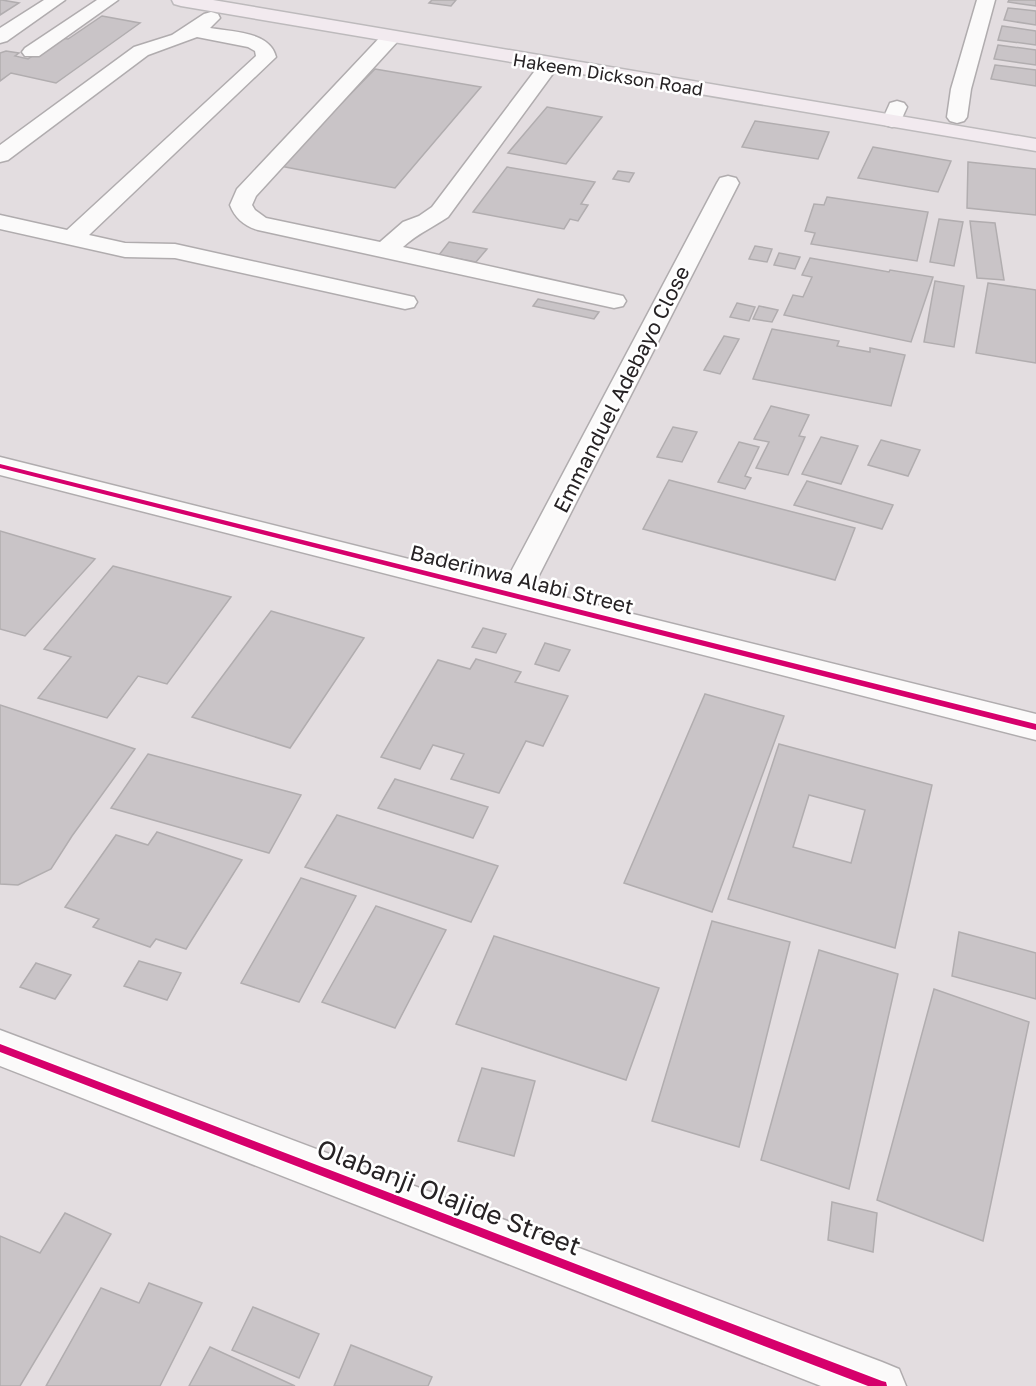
<svg xmlns="http://www.w3.org/2000/svg" width="1036" height="1386" viewBox="0 0 1036 1386" font-family="'Golos Text',sans-serif">
	<rect width="100%" height="100%" fill="#e3dde0"/>
	<g fill="#c9c4c7" stroke="#b1adaf" stroke-width="1.5" fill-rule="evenodd">
		<path d="M 0,0 L 2,0 L 19,3 L 0,15 Z"/>
		<path d="M 432,0 L 456,0 L 451,6 L 429,3 Z"/>
		<path d="M 1009,0 L 1036,0 L 1036,6 L 1008,2 Z"/>
		<path d="M 1008,8 L 1036,11 L 1036,25 L 1004,20 Z"/>
		<path d="M 102,16 L 140,23 L 56,83 L 11,73 L 0,81 L 0,53 L 6,51 L 19,53 L 15,56 L 28,59 L 60,38 L 68,39 Z"/>
		<path d="M 1002,26 L 1036,31 L 1036,45 L 998,40 Z"/>
		<path d="M 998,45 L 1036,50 L 1036,65 L 994,59 Z"/>
		<path d="M 995,65 L 1036,70 L 1036,86 L 991,79 Z"/>
		<path d="M 375,69 L 481,87 L 395,188 L 280,166 Z"/>
		<path d="M 547,107 L 602,117 L 566,164 L 508,153 Z"/>
		<path d="M 755,121 L 829,132 L 818,159 L 742,147 Z"/>
		<path d="M 873,147 L 951,161 L 938,192 L 858,178 Z"/>
		<path d="M 968,162 L 1036,169 L 1036,215 L 967,208 Z"/>
		<path d="M 507,167 L 595,182 L 581,204 L 588,205 L 578,221 L 570,219 L 564,229 L 473,212 Z"/>
		<path d="M 618,171 L 634,173 L 629,182 L 613,179 Z"/>
		<path d="M 827,197 L 928,212 L 917,261 L 811,244 L 815,233 L 805,231 L 814,204 L 824,205 Z"/>
		<path d="M 939,219 L 963,222 L 954,266 L 930,262 Z"/>
		<path d="M 970,221 L 995,223 L 1004,280 L 977,278 Z"/>
		<path d="M 449,242 L 487,249 L 476,262 L 439,255 Z"/>
		<path d="M 755,246 L 772,249 L 767,262 L 749,259 Z"/>
		<path d="M 779,253 L 800,257 L 795,269 L 774,265 Z"/>
		<path d="M 810,258 L 889,272 L 890,270 L 933,277 L 911,342 L 784,315 L 793,295 L 803,297 L 812,277 L 802,275 Z"/>
		<path d="M 935,281 L 964,286 L 954,347 L 924,342 Z"/>
		<path d="M 988,283 L 1036,290 L 1036,363 L 976,353 Z"/>
		<path d="M 538,299 L 599,312 L 594,319 L 533,306 Z"/>
		<path d="M 737,303 L 755,307 L 749,321 L 730,317 Z"/>
		<path d="M 759,306 L 778,310 L 772,322 L 753,319 Z"/>
		<path d="M 772,329 L 839,341 L 837,346 L 870,352 L 870,348 L 905,355 L 891,406 L 753,379 Z"/>
		<path d="M 724,336 L 739,339 L 720,374 L 704,370 Z"/>
		<path d="M 771,406 L 809,415 L 799,436 L 805,437 L 788,475 L 756,468 L 769,442 L 754,439 Z"/>
		<path d="M 673,427 L 697,432 L 682,462 L 657,457 Z"/>
		<path d="M 821,437 L 858,446 L 841,484 L 802,474 Z"/>
		<path d="M 881,440 L 920,450 L 908,476 L 868,465 Z"/>
		<path d="M 739,442 L 759,447 L 745,476 L 751,478 L 745,489 L 718,482 Z"/>
		<path d="M 669,480 L 855,528 L 835,580 L 643,529 Z"/>
		<path d="M 807,481 L 893,505 L 882,529 L 794,505 Z"/>
		<path d="M 0,531 L 95,559 L 25,636 L 0,629 Z"/>
		<path d="M 113,566 L 231,597 L 167,684 L 138,676 L 107,718 L 38,698 L 71,657 L 44,649 Z"/>
		<path d="M 271,611 L 364,638 L 290,748 L 192,717 Z"/>
		<path d="M 483,628 L 506,634 L 496,653 L 472,647 Z"/>
		<path d="M 545,643 L 570,650 L 559,671 L 535,664 Z"/>
		<path d="M 476,659 L 521,672 L 515,682 L 568,696 L 543,746 L 526,741 L 499,793 L 451,779 L 464,754 L 433,745 L 420,769 L 381,757 L 438,660 L 470,669 Z"/>
		<path d="M 705,694 L 784,716 L 712,912 L 624,883 Z"/>
		<path d="M 0,705 L 135,749 L 72,836 L 51,869 L 18,885 L 0,884 Z"/>
		<path d="M 779,744 L 932,785 L 895,948 L 728,899 ZM 809,795 L 865,810 L 851,863 L 793,847 Z"/>
		<path d="M 148,754 L 301,795 L 269,853 L 111,808 Z"/>
		<path d="M 395,779 L 488,807 L 473,838 L 378,808 Z"/>
		<path d="M 337,815 L 498,866 L 471,922 L 305,867 Z"/>
		<path d="M 157,832 L 242,860 L 186,949 L 156,939 L 150,947 L 93,927 L 99,919 L 65,907 L 116,835 L 148,845 Z"/>
		<path d="M 301,878 L 356,896 L 299,1002 L 241,983 Z"/>
		<path d="M 376,906 L 446,930 L 395,1028 L 322,1002 Z"/>
		<path d="M 712,921 L 790,942 L 739,1147 L 652,1121 Z"/>
		<path d="M 959,932 L 1036,953 L 1036,999 L 952,976 Z"/>
		<path d="M 494,936 L 659,988 L 626,1080 L 456,1024 Z"/>
		<path d="M 819,950 L 898,974 L 849,1189 L 761,1160 Z"/>
		<path d="M 139,961 L 181,973 L 167,1000 L 124,986 Z"/>
		<path d="M 36,963 L 71,975 L 55,999 L 20,987 Z"/>
		<path d="M 934,989 L 1029,1022 L 983,1241 L 877,1200 Z"/>
		<path d="M 482,1068 L 535,1081 L 514,1156 L 458,1141 Z"/>
		<path d="M 832,1202 L 877,1213 L 873,1252 L 828,1240 Z"/>
		<path d="M 65,1213 L 111,1234 L 20,1386 L 0,1386 L 0,1236 L 40,1253 Z"/>
		<path d="M 149,1283 L 202,1303 L 160,1386 L 46,1386 L 101,1288 L 139,1303 Z"/>
		<path d="M 253,1307 L 319,1334 L 299,1378 L 232,1350 Z"/>
		<path d="M 351,1345 L 432,1377 L 428,1386 L 334,1386 Z"/>
		<path d="M 210,1347 L 295,1386 L 189,1386 Z"/>
	</g>
	<g fill="none" stroke-linecap="round" stroke-linejoin="round">
		<g stroke="#b0acae" stroke-width="3">
			<g id="minor">
				<path d="M 44,0 L 65,0 L 7,41 L 0,43 L 0,28 Z"/>
				<path d="M 97,0 L 118,0 L 39,56 L 25,56 L 22,52 L 25,48 Z"/>
				<path d="M 977,0 L 995,0 L 971,89 L 967,117 L 964,121 L 957,123 L 950,121 L 947,117 L 951,89 Z"/>
				<path d="M 211,12 L 218,14 L 220,18 L 210,28 C 231,32 270,31 276,57 L 89,235 L 125,243 L 175,244 L 405,295 L 414,297 L 417,302 L 414,307 L 405,309 L 175,258 L 125,257 L 0,229 L 0,215 L 67,230 L 256,56 L 255,51 L 248,47 L 197,37 L 148,55 L 8,160 L 0,162 L 0,145 L 134,47 L 172,35 L 204,14 Z"/>
				<path d="M 391,31 L 398,33 L 401,37 L 398,41 L 256,196 L 252,205 L 255,210 L 266,218 L 380,242 L 403,222 L 419,216 L 432,207 L 543,60 L 557,60 L 560,64 L 557,68 L 448,217 C 432,228 418,233 403,247 L 623,296 L 626,301 L 623,306 L 614,308 L 258,230 C 244,226 235,218 230,205 L 237,189 L 384,33 Z"/>
				<path d="M 897,101 L 904,103 L 907,107 L 899,125 L 892,127 L 885,125 L 882,121 L 890,103 Z"/>
				<path d="M 728,176 L 736,178 L 739,183 L 532,589 L 1036,714 L 1036,740 L 0,475 L 0,457 L 505,583 L 717,183 L 720,178 Z"/>
				<path d="M 0,1030 L 882,1362 L 899,1369 L 906,1386 L 821,1386 L 0,1066 Z"/>
			</g>
		</g>
		<g stroke="#bdbabc" stroke-width="3">
			<path id="major" d="M 172,0 L 213,0 L 1036,139 L 1036,151 L 181,6 L 174,4 Z"/>
		</g>
		<use href="#minor" fill="#fbfafa" fill-rule="evenodd"/>
		<use href="#major" fill="#f2eaef" fill-rule="evenodd"/>
		<g stroke="#fff" stroke-width="3">
			<g id="cycleway">
				<path d="M 0,464 L 1036,724 L 1036,730 L 0,468 Z"/>
				<path d="M 0,1044 L 882,1381 L 886,1382 L 887,1386 L 868,1386 L 0,1052 Z"/>
			</g>
		</g>
		<use href="#cycleway" fill="#d6006c" fill-rule="evenodd"/>
	</g>
	<g text-anchor="middle" dominant-baseline="central" stroke-width="5" stroke-linejoin="round" paint-order="stroke">
		<g font-size="18" fill="#262224" stroke="#fff">
			<text transform="translate(608 74) rotate(9)">Hakeem Dickson Road</text>
		</g>
		<g font-size="21" fill="#262224" stroke="#fff">
			<text transform="translate(621 389) rotate(-63)">Emmanduel Adebayo Close</text>
			<text transform="translate(522 579) rotate(14)">Baderinwa Alabi Street</text>
		</g>
		<g font-size="26" fill="#262224" stroke="#fff">
			<text transform="translate(449 1197) rotate(21)">Olabanji Olajide Street</text>
		</g>
	</g>
</svg>
